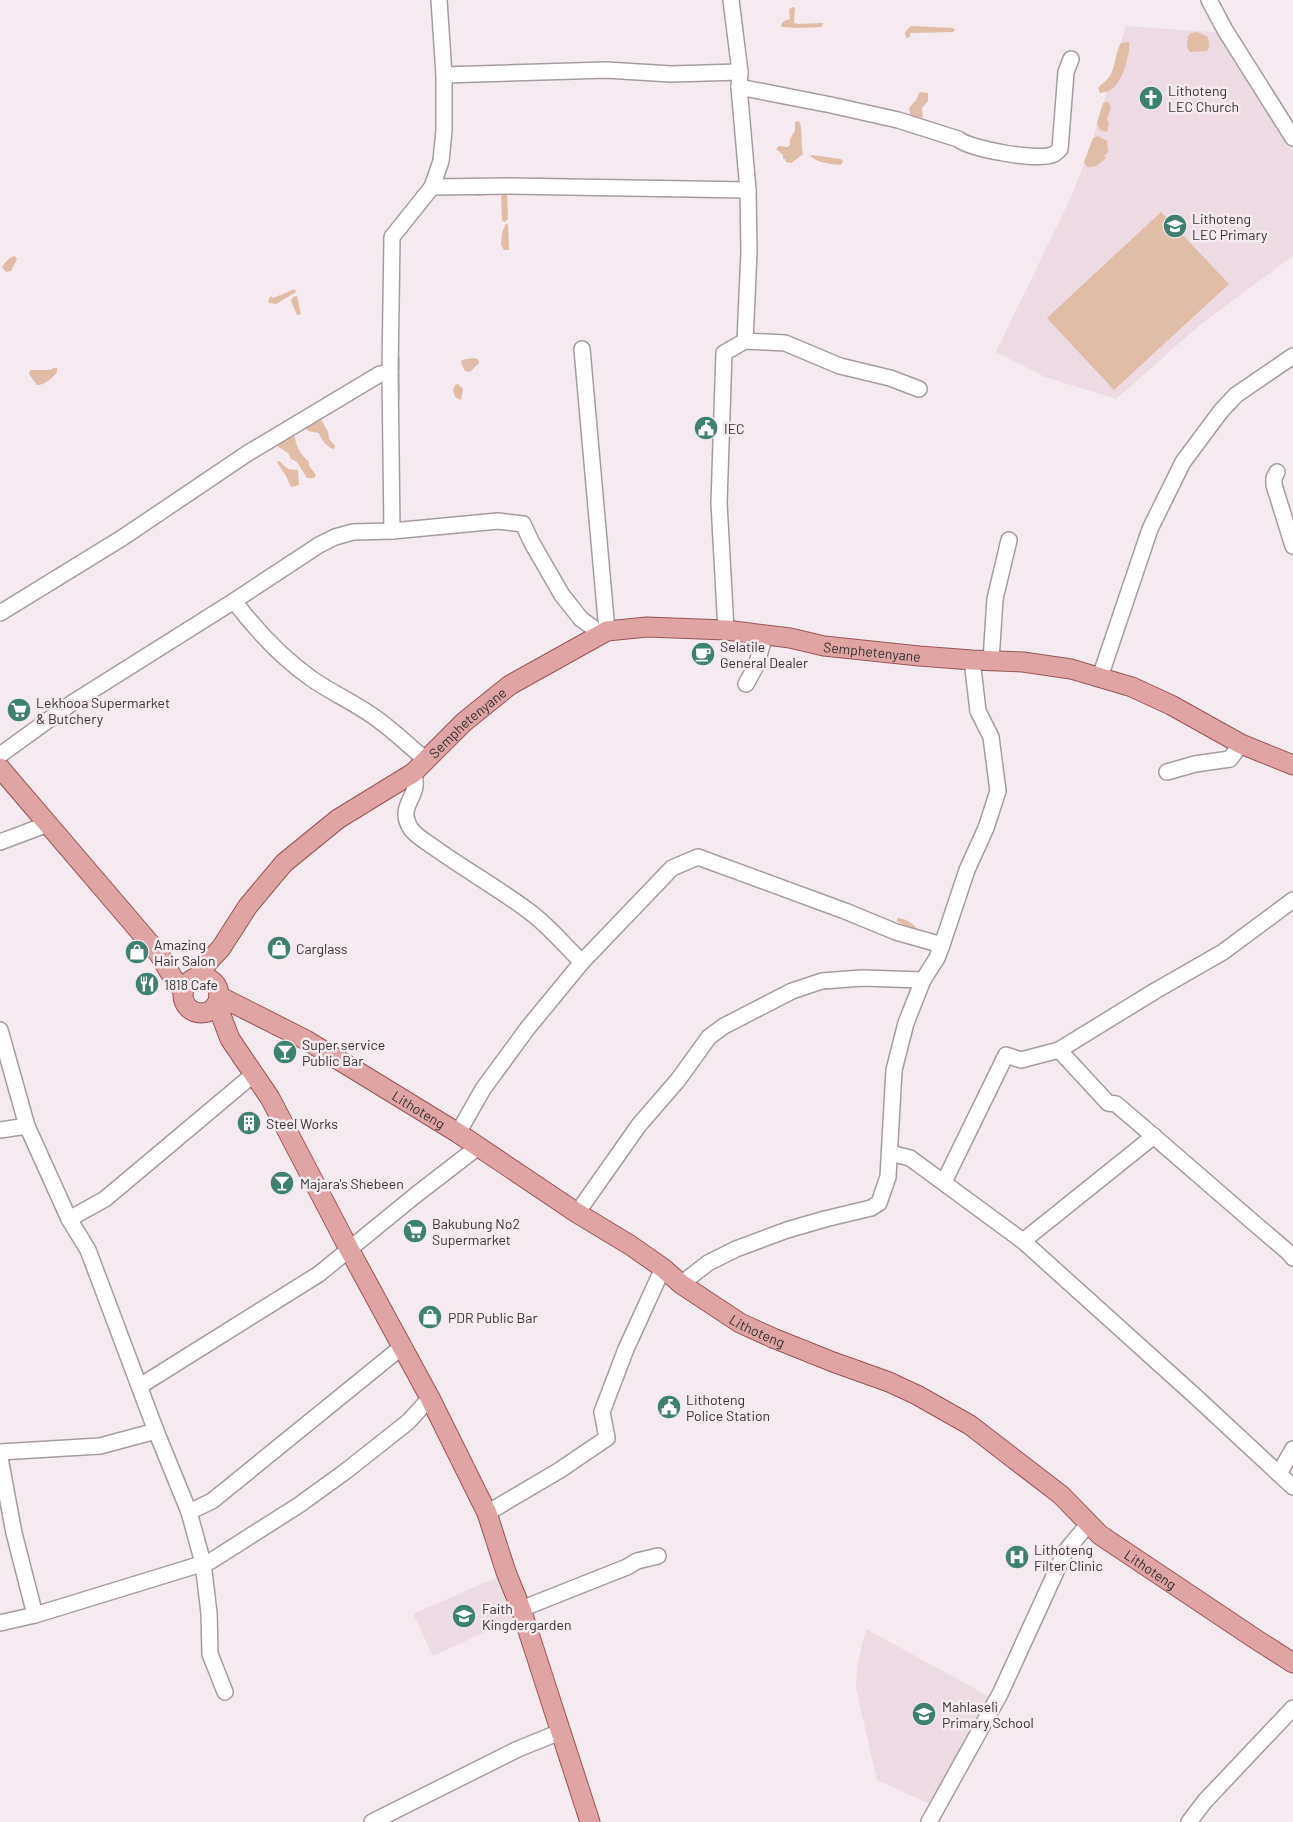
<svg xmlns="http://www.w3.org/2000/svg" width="1293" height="1822" viewBox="0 0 1293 1822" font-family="Barlow,sans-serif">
	<rect width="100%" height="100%" fill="#f4eaef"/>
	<g fill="#ecdbe3">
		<path d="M 1126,26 L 1224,33 L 1293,149 L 1293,256 L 1200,325 L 1116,399 L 1045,377 L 996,352 L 1071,197 L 1090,149 Z"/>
		<path d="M 500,1576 L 515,1618 L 433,1656 L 413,1614 Z"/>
		<path d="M 866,1629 L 992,1698 L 930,1804 L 877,1780 L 856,1688 L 857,1666 Z"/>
	</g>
	<g fill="#e0bda7">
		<path d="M 793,7 L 795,8 L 794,23 L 798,24 L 823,23 L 822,27 L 798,28 L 782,27 L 781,24 L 786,20 L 790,19 L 789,9 Z"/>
		<path d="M 911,26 L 952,28 L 955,29 L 953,32 L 910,33 L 910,37 L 906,38 L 905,32 Z"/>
		<path d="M 1197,32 L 1208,37 L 1209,47 L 1207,51 L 1190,52 L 1187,47 L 1188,36 L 1191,33 Z"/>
		<path d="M 1129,42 C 1131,53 1122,82 1112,89 C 1108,92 1104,92 1100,93 L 1098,88 C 1102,83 1108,80 1111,74 C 1116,64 1115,53 1121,43 Z"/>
		<path d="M 920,92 L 928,93 L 928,101 L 922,108 L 923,117 L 915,119 L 911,117 L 909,108 L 916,100 Z"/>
		<path d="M 1108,102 L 1111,108 L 1107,119 L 1109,124 L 1107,132 L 1100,130 L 1097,123 L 1103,103 Z"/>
		<path d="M 799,121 C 804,132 800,143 803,154 L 791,163 L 786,162 L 785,159 L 783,159 L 783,155 L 776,149 L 779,146 L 787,147 L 790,145 L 790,139 L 795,131 L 795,122 Z"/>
		<path d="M 1098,136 L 1107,141 L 1108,152 L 1104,156 L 1106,158 C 1100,164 1095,168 1087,167 L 1084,162 L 1093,138 Z"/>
		<path d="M 812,155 L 841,159 L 843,161 L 841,165 C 830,164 818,163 810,156 Z"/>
		<path d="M 507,188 L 508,219 L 505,222 L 502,221 L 501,193 C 493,194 484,196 476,196 L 475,194 Z"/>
		<path d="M 1161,212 L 1229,284 L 1114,390 L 1047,318 Z"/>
		<path d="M 506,223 L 508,225 L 509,250 L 504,250 L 501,245 L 502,233 Z"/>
		<path d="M 15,256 L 17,259 L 11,271 L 6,272 L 2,267 C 5,263 9,257 15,256 Z"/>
		<path d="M 295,289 L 296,292 L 276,304 L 269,303 L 268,300 L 271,296 L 273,298 Z"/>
		<path d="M 297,296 L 301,314 L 297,315 L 291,301 L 293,297 Z"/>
		<path d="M 397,357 L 400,357 L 400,399 L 397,401 Z"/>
		<path d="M 473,358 L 478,359 L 479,363 L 470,372 L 465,371 L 461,363 L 462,360 Z"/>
		<path d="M 54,368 L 57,368 L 57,372 C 53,378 45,385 37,385 L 29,374 L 30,370 L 50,370 Z"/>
		<path d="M 458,384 L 463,389 L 461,400 L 455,397 L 453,390 L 455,385 Z"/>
		<path d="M 321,419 L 328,432 L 329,439 L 335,446 L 334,449 C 328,448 320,439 319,433 L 308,431 L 306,428 L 307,424 L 312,423 L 315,420 Z"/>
		<path d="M 291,435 L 295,437 C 296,447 301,455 309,462 L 309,466 L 316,475 L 314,478 L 307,478 L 297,462 L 291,459 L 288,453 L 277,446 L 277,441 Z"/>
		<path d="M 279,461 L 288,469 L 298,470 L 299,485 L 291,487 L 286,476 L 277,462 Z"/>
		<path d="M 897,918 C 905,918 915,924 918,931 L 904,928 L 904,925 L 897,921 Z"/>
	</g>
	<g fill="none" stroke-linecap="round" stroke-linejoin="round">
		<g stroke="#a59ca1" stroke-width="18">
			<g id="minor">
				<path d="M 1209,0 L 1225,30 L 1293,138"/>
				<path d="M 444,75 L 606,70 L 671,74 L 740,72"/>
				<path d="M 739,87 L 831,105 L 898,120 L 958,139 C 970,149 1040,162 1054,154 C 1056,153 1058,151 1060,149 L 1066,72 L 1071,59"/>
				<path d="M 432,187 L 509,186 L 748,190"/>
				<path d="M 745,341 L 785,343 L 840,366 L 890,378 L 919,389"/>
				<path d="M 582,349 L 607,631"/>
				<path d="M 1277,472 L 1274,478 L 1274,485 L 1293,546"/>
				<path d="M 392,531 L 390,372 L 392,237 L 432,187 L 441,161 L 444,130 L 444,75 L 439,0"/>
				<path d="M 234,601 C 256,630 282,658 312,679 C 335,695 360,705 381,722 C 396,733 410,747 425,759"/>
				<path d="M 0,613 L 122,538 L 248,453 L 380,374 L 390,372"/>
				<path d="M 726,630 L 719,503 L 724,353 L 745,341 L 749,252 L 748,190 L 739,87 L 740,72 L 731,0"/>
				<path d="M 991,660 L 995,599 L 1009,540"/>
				<path d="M 1100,677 L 1150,529 L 1183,462 L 1221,411 L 1236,395 L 1293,356"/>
				<path d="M 746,684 L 756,666 L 765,635"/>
				<path d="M 0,755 L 72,703 L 234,601 L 319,545 L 335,537 L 353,532 L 392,531 L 498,521 L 523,524 L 532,543 L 562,595 L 581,619 L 592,627 L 597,635"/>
				<path d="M 1167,772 L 1195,764 L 1230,759 L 1241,744"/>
				<path d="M 413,773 C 423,797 395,804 411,829 C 416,836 425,841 432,846 C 464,869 498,888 530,912 C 549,926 565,946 582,962 L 527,1029 L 483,1089 L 458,1133"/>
				<path d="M 0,842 L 48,824"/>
				<path d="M 582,962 L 672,868 L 698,857 L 845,911 L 896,932 L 942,945"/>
				<path d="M 0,1030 L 27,1126 L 69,1219 L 88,1250 L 156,1431 L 189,1512 L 203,1563 L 209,1613 L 210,1654 L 225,1692"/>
				<path d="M 1059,1050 L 1155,991 L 1223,952 L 1293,900"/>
				<path d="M 0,1130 L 27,1126"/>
				<path d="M 890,1153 L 910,1158 L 1023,1241 L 1195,1396 L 1293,1487"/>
				<path d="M 944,1182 L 1006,1055 L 1021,1060 L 1059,1050 L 1108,1103 L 1116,1104 C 1174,1153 1230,1203 1288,1252 L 1293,1258"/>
				<path d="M 577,1213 L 639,1125 L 678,1080 L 709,1037 L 724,1026 L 792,991 L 822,981 L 862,978 L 923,980"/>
				<path d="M 69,1219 L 105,1199 L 254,1074"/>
				<path d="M 1023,1241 L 1154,1136"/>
				<path d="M 681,1284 L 708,1263 L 736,1249 L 787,1230 L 825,1219 L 871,1208 L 879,1203 L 888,1177 L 894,1070 L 906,1023 L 923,980 L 937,958 L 942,945 L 967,870 L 986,828 L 998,791 L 991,737 L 978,711 L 972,660"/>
				<path d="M 140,1386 L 319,1274 L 417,1194 L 478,1147"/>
				<path d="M 0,1452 L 100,1446 L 156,1431"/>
				<path d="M 0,1458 L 14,1533 L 35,1615"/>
				<path d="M 1279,1474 L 1293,1449"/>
				<path d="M 189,1512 L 212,1501 L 403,1346"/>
				<path d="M 487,1513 L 560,1470 L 607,1438 L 602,1412 L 626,1349 L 663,1268"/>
				<path d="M 521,1609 L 627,1567 L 637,1561 L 658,1556"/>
				<path d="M 0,1623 L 35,1615 L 211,1561 L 299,1505 L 346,1471 L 408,1422 L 430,1398"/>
				<path d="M 372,1822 L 518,1749 L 560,1732"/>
				<path d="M 929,1822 L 1000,1694 L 1065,1552 L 1089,1523"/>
				<path d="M 1189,1822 L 1205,1801 L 1293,1708"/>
			</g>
		</g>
		<g stroke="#985556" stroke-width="21">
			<g id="major">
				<path d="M 0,768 L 159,954 L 173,978 L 183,990"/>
				<circle cx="201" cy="995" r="18"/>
				<path id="s1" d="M 198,977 L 208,962 L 221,948 L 248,906 L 284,863 L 338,819 L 413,773 L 464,722 L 510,685 L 607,631 L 647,627 L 726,630 L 790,638 L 824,646 L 919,656 L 972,660 L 1023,662 L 1071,669 L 1132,687 L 1171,705 L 1241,744 L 1293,765"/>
				<path id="s2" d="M 219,996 L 306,1040 L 458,1133 L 577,1213 L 630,1245 L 663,1268 L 681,1284 L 740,1323 L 773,1338 L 833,1362 L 889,1382 L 917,1395 L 970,1425 L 1061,1495 L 1100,1535 L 1257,1640 L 1293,1663"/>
				<path d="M 219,1000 L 222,1018 L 230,1039 L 270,1098 L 349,1249 L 430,1398 L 487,1513 L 506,1572 L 521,1609 L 590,1822"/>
			</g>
		</g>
		<use href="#minor" stroke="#fff" stroke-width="15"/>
		<use href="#major" stroke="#e1a4a5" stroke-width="19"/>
	</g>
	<defs>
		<g id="church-disc" transform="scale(1.25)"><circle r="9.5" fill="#3f8171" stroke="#f4eaef"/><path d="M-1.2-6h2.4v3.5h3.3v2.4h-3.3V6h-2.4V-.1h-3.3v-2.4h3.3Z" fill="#fff"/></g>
		<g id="school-disc" transform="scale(1.25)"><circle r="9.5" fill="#3f8171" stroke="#f4eaef"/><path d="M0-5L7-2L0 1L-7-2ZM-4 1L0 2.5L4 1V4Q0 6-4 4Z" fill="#fff"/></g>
		<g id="civic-disc" transform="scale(1.25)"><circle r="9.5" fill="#3f8171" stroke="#f4eaef"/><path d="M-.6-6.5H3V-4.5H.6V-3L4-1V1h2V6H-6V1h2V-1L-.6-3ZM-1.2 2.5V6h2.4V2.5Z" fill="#fff"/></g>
		<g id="cafe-disc" transform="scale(1.25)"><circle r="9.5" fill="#3f8171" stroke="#f4eaef"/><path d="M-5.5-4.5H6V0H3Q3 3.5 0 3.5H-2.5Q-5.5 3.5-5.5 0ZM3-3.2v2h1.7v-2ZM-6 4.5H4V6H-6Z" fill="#fff"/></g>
		<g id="supermarket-disc" transform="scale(1.25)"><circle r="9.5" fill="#3f8171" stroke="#f4eaef"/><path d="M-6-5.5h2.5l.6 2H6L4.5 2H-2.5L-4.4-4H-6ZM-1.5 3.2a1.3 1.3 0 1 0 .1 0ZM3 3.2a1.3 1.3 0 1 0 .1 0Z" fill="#fff"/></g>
		<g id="shop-disc" transform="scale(1.25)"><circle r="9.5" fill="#3f8171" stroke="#f4eaef"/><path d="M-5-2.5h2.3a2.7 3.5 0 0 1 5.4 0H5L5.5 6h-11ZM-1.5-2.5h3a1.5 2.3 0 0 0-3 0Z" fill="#fff"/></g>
		<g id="restaurant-disc" transform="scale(1.25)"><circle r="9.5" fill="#3f8171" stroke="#f4eaef"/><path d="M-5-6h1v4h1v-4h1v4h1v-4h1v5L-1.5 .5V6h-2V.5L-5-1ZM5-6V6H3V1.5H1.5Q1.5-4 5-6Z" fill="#fff"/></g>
		<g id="bar-disc" transform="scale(1.25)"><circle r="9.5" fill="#3f8171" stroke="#f4eaef"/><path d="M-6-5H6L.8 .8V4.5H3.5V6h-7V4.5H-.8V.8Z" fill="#fff"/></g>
		<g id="building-disc" transform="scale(1.25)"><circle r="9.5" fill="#3f8171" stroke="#f4eaef"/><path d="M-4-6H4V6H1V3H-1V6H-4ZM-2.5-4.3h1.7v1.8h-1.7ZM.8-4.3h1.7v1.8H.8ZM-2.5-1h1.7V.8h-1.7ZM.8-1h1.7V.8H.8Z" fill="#fff"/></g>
		<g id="hospital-disc" transform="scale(1.25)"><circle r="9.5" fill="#3f8171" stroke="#f4eaef"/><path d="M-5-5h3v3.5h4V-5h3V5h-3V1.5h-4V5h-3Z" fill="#fff"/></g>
	</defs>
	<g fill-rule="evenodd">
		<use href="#church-disc" x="1151" y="98"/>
		<use href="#school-disc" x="1175" y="226"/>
		<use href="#civic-disc" x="706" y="428"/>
		<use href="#cafe-disc" x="703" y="654"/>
		<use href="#supermarket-disc" x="19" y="710"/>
		<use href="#shop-disc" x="279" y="948"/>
		<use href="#shop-disc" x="137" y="952"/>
		<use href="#restaurant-disc" x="147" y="984"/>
		<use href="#bar-disc" x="285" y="1052"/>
		<use href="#building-disc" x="249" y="1123"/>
		<use href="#bar-disc" x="282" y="1183"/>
		<use href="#supermarket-disc" x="415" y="1231"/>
		<use href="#shop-disc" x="430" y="1317"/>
		<use href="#civic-disc" x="669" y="1407"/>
		<use href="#hospital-disc" x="1017" y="1557"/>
		<use href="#school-disc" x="464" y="1616"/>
		<use href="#school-disc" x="924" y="1714"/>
	</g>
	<g text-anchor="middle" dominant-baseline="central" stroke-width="5" stroke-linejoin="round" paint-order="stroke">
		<g font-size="14" fill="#363334" stroke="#f4eaef" text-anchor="start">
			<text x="1168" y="90">Lithoteng<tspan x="1168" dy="16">LEC Church</tspan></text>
			<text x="1192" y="218">Lithoteng<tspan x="1192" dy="16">LEC Primary</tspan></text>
			<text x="724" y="428">IEC</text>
			<text x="720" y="646">Selatile<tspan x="720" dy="16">General Dealer</tspan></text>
			<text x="36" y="702">Lekhooa Supermarket<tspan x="36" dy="16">&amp; Butchery</tspan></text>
			<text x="154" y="944">Amazing<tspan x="154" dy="16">Hair Salon</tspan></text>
			<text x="296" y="948">Carglass</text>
			<text x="164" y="984">1818 Cafe</text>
			<text x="302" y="1044">Super service<tspan x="302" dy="16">Public Bar</tspan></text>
			<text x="266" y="1123">Steel Works</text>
			<text x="300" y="1183">Majara's Shebeen</text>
			<text x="432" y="1223">Bakubung No2<tspan x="432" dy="16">Supermarket</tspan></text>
			<text x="448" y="1317">PDR Public Bar</text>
			<text x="686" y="1399">Lithoteng<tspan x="686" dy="16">Police Station</tspan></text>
			<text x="1034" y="1549">Lithoteng<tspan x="1034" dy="16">Filter Clinic</tspan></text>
			<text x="482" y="1608">Faith<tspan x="482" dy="16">Kingdergarden</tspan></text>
			<text x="942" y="1706">Mahlaseli<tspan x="942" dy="16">Primary School</tspan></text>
		</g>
		<g font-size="14" fill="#363334" stroke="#f4eaef">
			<text stroke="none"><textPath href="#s1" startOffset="810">Semphetenyane</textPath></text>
			<text stroke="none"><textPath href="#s1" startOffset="375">Semphetenyane</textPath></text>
			<text stroke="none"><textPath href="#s2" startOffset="230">Lithoteng</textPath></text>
			<text stroke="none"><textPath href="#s2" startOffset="635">Lithoteng</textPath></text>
			<text stroke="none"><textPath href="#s2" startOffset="1100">Lithoteng</textPath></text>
		</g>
	</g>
</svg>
